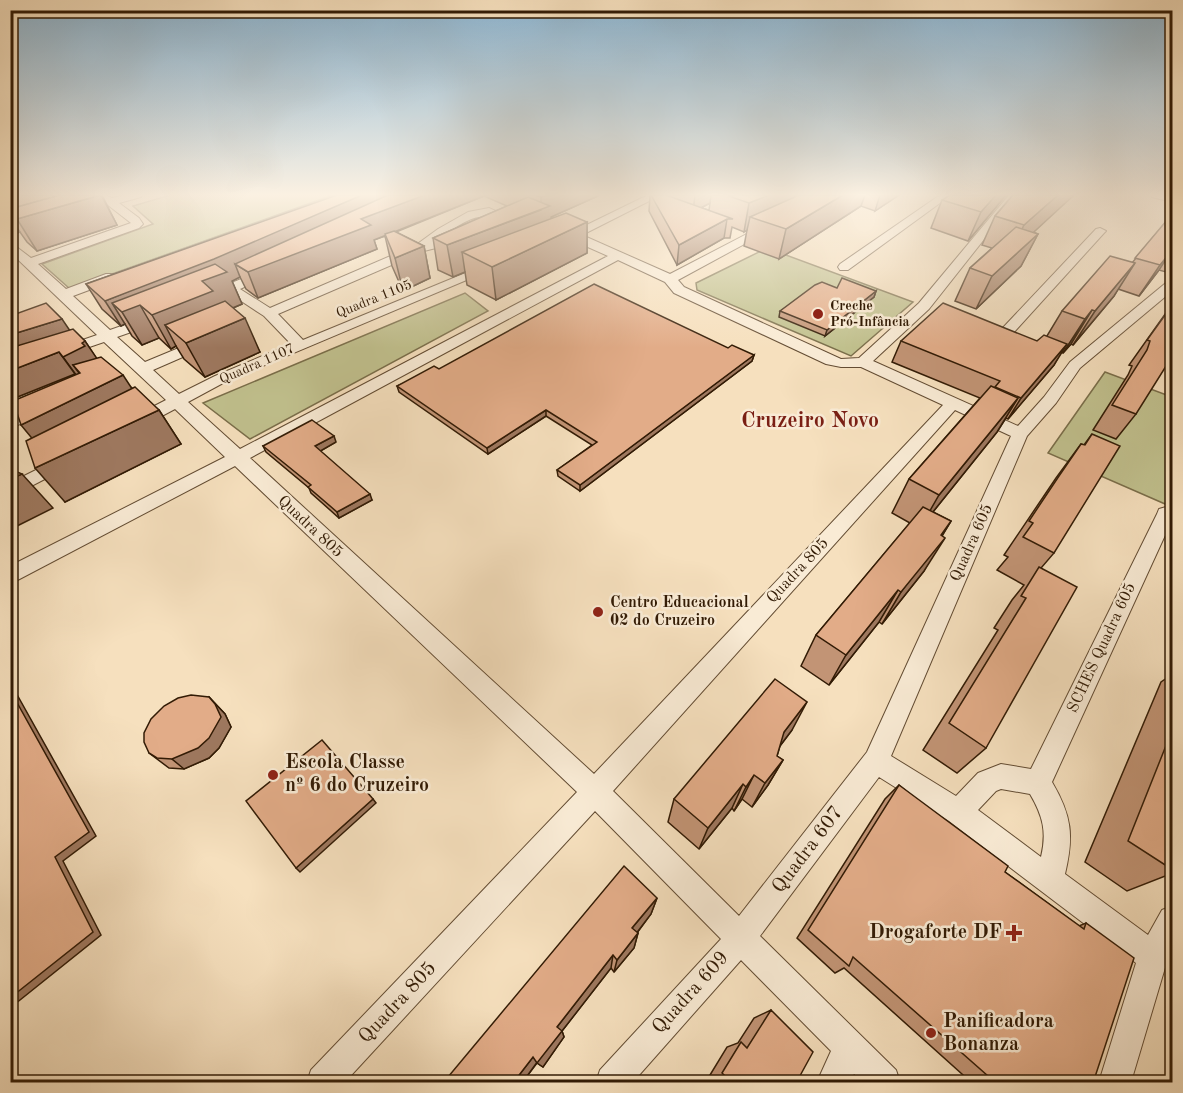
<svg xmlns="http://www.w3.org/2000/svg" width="1183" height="1093" viewBox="0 0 1183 1093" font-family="'Old Standard TT',serif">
	<rect width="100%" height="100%" fill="#f6e0be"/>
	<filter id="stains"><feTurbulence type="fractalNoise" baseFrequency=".00333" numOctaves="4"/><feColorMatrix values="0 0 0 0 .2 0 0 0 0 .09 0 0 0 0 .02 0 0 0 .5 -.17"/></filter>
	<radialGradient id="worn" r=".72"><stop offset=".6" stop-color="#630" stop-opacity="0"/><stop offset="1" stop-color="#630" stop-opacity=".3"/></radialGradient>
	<g fill="#c1c18e" stroke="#7a6e4a" stroke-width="1.5">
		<path d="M 170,195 L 333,195 L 70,289 L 42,264 L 153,224 L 133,206 Z"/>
		<path d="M 767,248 L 913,302 L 851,356 L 697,290 L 696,283 Z"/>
		<path d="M 465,293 L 488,311 L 250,439 L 203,403 Z"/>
		<path d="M 1105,372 L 1172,397 L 1172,507 L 1048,453 Z"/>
	</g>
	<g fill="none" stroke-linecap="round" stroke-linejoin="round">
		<g stroke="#634c33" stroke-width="2">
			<g id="street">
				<path d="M 95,195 L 106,195 L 112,198 L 126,195 L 142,195 L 141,197 L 119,203 L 139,218 L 143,224 L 139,228 L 38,264 L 66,289 L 106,274 L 116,274 L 117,277 L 116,280 L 73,296 L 110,330 L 147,317 L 157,317 L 159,320 L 157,323 L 117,337 L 145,362 L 198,340 L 208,340 L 210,343 L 208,346 L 153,370 L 179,394 L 215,376 L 291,344 L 264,316 L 229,293 L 215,300 L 205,300 L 203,297 L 205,294 L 265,269 L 269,270 L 271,273 L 269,276 L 240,289 L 270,308 L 416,245 L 438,229 L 468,212 L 489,208 L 511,218 L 508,223 L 496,228 L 490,225 L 498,219 C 477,209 455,228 437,240 L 464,235 L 464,241 L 424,251 L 278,314 L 303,340 L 485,265 L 493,265 L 495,268 L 225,382 L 188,402 L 240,449 L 608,256 L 572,240 L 564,243 L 558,239 L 648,195 L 661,195 L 582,235 L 670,274 L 766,224 L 774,224 L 774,228 L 678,280 L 684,287 L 841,359 L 859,358 L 919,303 L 1009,195 L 1019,195 L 929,309 L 873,361 L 1018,426 L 1044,397 L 1070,362 L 1167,282 L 1172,281 L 1172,291 L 1080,368 L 1056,403 L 1027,436 L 891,756 L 956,796 L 978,773 L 1001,764 L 1031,769 L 1157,514 L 1159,509 L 1166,507 L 1172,509 L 1172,520 L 1052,782 C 1072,816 1074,836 1065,874 L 1148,935 L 1162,910 L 1172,906 L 1172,950 L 1167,961 L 1131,1082 L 1099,1082 L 1136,963 L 949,821 L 879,777 L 760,936 L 896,1070 L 900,1082 L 862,1082 L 854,1074 L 850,1082 L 817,1082 L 831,1051 L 741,960 L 633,1082 L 596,1082 L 600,1070 L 721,939 L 595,811 L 345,1082 L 307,1082 L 311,1070 L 577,792 L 235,466 L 10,584 L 10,566 L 225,457 L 175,409 L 143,426 L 131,426 L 129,422 L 131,418 L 166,400 L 104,342 L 10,374 L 10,365 L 97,335 L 10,252 L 10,242 L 31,258 L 131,223 ZM 618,260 L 665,282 L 674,293 L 826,364 L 841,367 L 861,367 L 943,405 L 594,774 L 250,458 ZM 955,410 L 1011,436 L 867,752 L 739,916 L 613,791 ZM 1001,789 L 1030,794 C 1043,816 1047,832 1041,857 L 978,810 L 996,791 Z"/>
				<path d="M 940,195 L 951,195 L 848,270 L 840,270 L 838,267 L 840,264 Z"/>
				<path d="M 1151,195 L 1172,196 L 1172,202 L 1152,197 Z"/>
				<path d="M 1100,228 L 1106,231 L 1104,233 L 1007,340 L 997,340 L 995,337 L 997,334 L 1096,229 Z"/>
				<path d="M 42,404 L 48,405 L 50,409 L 48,413 L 10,428 L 10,417 Z"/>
				<path d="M 64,456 L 70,458 L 73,462 L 70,466 L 10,497 L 10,483 Z"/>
			</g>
		</g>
		<use href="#street" fill="#f9ebd5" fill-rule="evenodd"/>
	</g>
	<g fill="#c29475" stroke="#321b05" stroke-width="1.5" fill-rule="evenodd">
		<path d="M 10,195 L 102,195 L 117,225 L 37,251 L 27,242 L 20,232 L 10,235 Z"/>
		<path d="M 329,195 L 600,195 L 551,217 L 551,218 L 587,222 L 587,253 L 496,300 L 467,285 L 465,272 L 453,277 L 438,270 L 433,238 L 507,206 L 484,196 L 396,232 L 424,246 L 430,278 L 403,291 L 392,266 L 385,236 L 374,240 L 377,249 L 258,298 L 246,289 L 240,277 L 232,281 L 242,304 L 233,308 L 260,352 L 205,377 L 184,359 L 176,346 L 171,349 L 159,338 L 142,345 L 132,336 L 125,324 L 121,326 L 102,309 L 86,284 L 330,198 Z"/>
		<path d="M 650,195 L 899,195 L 875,211 L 861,206 L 779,259 L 744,246 L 747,230 L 744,232 L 732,227 L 730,238 L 724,238 L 677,265 L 649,211 ZM 710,203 L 709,210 L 701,208 Z"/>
		<path d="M 1006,195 L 968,241 L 931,228 L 942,200 Z"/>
		<path d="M 1013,195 L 1033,232 L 1038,234 L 1021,266 L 976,309 L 955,301 L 970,268 L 992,248 L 982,245 L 995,216 Z"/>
		<path d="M 1173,213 L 1173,271 L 1170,273 L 1159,270 L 1139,296 L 1118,289 L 1114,296 L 1073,345 L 1071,344 L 1063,353 L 1061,352 L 1054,365 L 1008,419 L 1006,418 L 997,432 L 933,512 L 951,521 L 942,536 L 924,571 L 882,624 L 879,622 L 829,685 L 801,666 L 816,635 L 910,523 L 892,513 L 909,479 L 980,398 L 892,362 L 901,341 L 1037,341 L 1047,336 L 1062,311 L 1132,263 Z"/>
		<path d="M 837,288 L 876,291 L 874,297 L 825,336 L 779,317 L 780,311 Z"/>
		<path d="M 1173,303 L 1136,414 L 1116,439 L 1093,430 L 1128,375 L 1132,366 L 1129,365 Z"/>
		<path d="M 10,316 L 70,330 L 85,341 L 96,358 L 132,388 L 159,410 L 181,444 L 65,502 L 32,438 L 75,375 L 75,374 L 10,400 Z"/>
		<path d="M 728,348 L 754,355 L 752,361 L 580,491 L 558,476 L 557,470 L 592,445 L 546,416 L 488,454 L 399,392 L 397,386 L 439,369 Z"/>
		<path d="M 1092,434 L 1054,553 L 1041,568 L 986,748 L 957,773 L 923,750 L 998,630 L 994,628 L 1012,600 L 1024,585 L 997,570 L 1008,557 L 1004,555 L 1056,478 L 1081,444 L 1084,445 Z"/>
		<path d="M 336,442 L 320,451 L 372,500 L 339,518 L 311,493 L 309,488 L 266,452 L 263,446 Z"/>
		<path d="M 1173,674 L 1173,873 L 1127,891 L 1085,862 L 1161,682 Z"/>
		<path d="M 209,697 L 225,714 L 231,727 L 219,748 L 209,758 L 184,769 L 169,768 L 149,753 Z"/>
		<path d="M 792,730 L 780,746 L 777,756 L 783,760 L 768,785 L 752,807 L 742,799 L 734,811 L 732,808 L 699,849 L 668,822 L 674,799 Z"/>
		<path d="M 899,785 L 1005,872 L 1079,926 L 1086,923 L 1093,1083 L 972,1083 L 844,968 L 835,973 L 797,938 L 885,799 Z"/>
		<path d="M 657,898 L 651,914 L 637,933 L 638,933 L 634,948 L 614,972 L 611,968 L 562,1031 L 564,1037 L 543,1067 L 537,1063 L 522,1083 L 443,1083 Z"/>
		<path d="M 771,1010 L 796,1083 L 714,1083 L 715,1081 L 710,1075 L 727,1047 L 738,1043 L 754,1018 Z"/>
	</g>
	<g fill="#9e785f" stroke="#321b05" stroke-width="1.5">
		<path d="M 101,195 L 117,225 L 37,251 L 17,219 Z"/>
		<path d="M 362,195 L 484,195 L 484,196 L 374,240 L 377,249 L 258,298 L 248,272 L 235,264 L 240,277 L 232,281 L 242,304 L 223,312 L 165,325 L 176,346 L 171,349 L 152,315 L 140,305 L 159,338 L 142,345 L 122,312 L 112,303 L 125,324 L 121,326 L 105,301 Z"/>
		<path d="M 547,195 L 600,195 L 551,217 L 552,237 L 462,252 L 465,272 L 453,277 L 447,245 L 541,210 L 541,197 Z"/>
		<path d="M 695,195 L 711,195 L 710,203 L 693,212 Z"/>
		<path d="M 769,195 L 826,195 L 750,217 L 747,230 L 744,232 L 749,203 Z"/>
		<path d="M 843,195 L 865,195 L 861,206 L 779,259 L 786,229 Z"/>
		<path d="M 880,195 L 899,195 L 875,211 Z"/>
		<path d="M 996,195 L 1006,195 L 968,241 L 981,212 Z"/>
		<path d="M 1058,195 L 1074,195 L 1010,254 L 1024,225 Z"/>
		<path d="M 10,217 L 20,232 L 10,235 Z"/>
		<path d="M 727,219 L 724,238 L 677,265 L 679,245 Z"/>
		<path d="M 587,222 L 587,253 L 496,300 L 492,267 Z"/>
		<path d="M 1038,234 L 1021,266 L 976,309 L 992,276 Z"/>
		<path d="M 424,246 L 430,278 L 403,291 L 395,258 Z"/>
		<path d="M 1173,249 L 1159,270 L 1139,296 L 1160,265 Z"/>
		<path d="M 1135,263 L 1114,296 L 1073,345 L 1095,311 Z"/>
		<path d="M 876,291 L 874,297 L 825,336 L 827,330 Z"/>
		<path d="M 1092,310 L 1071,344 L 1063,353 L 1085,319 Z"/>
		<path d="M 245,318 L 260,352 L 205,377 L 186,343 Z"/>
		<path d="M 62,319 L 77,341 L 10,362 L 10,335 Z"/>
		<path d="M 85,341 L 100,363 L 73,365 L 82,377 L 79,379 L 63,357 L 82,343 Z"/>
		<path d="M 1067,344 L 1054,365 L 1008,419 L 1021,398 Z"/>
		<path d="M 59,352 L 75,374 L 10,400 L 10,371 Z"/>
		<path d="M 754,355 L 752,361 L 580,491 L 580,485 Z"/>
		<path d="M 123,375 L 146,410 L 50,460 L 21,425 Z"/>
		<path d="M 1018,398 L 997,432 L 920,528 L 939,495 Z"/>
		<path d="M 159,410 L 181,444 L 65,502 L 35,468 Z"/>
		<path d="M 546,410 L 546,416 L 488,454 L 487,448 Z"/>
		<path d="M 334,436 L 336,442 L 317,453 L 315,446 Z"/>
		<path d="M 22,474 L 53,508 L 17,526 L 10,520 L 10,479 Z"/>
		<path d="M 370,494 L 372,500 L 339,518 L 337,512 Z"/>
		<path d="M 951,521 L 930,555 L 945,538 L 924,571 L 882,624 L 901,592 Z"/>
		<path d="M 898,590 L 879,622 L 829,685 L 846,655 Z"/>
		<path d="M 10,682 L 96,836 L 63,861 L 101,935 L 10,1008 L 10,998 L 55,857 L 10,690 Z"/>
		<path d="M 209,697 L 225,714 L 231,727 L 219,748 L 209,758 L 184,769 L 172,759 Z"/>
		<path d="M 807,702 L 792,730 L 770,759 L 784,732 Z"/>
		<path d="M 783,760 L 768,785 L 752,807 L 765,783 Z"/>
		<path d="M 754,775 L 742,799 L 734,811 L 746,787 Z"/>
		<path d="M 743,784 L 732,808 L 699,849 L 708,828 Z"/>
		<path d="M 373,799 L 376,803 L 300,872 L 296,868 Z"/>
		<path d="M 657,898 L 651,914 L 629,943 L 632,928 Z"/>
		<path d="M 638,933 L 634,948 L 614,972 L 617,960 Z"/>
		<path d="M 613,955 L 611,968 L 562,1031 L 564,1037 L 543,1067 L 537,1063 L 557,1027 Z"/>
		<path d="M 533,1057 L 538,1061 L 522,1083 L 513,1083 Z"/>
	</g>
	<g fill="#e2ac88" stroke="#321b05" stroke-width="1.5">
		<path d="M 10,195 L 60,195 L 10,209 Z"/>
		<path d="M 60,195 L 100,195 L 17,219 L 10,214 L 10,209 Z"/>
		<path d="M 336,195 L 362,195 L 214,259 L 105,301 L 86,284 L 337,195 Z"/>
		<path d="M 388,195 L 425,195 L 361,219 L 371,225 L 248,272 L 235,264 Z"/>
		<path d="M 534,195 L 547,195 L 541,197 Z"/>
		<path d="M 651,195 L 666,195 L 733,219 L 727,219 L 679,245 Z"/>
		<path d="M 726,195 L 769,195 L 749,203 Z"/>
		<path d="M 799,195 L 843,195 L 786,229 L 750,217 Z"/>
		<path d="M 950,195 L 996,195 L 981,212 L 942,200 Z"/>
		<path d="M 1013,195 L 1058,195 L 1024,225 L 995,216 Z"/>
		<path d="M 528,197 L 550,206 L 447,245 L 433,238 Z"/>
		<path d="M 566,213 L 587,222 L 492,267 L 462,252 Z"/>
		<path d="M 1173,213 L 1173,249 L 1160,265 L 1135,258 Z"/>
		<path d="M 1016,227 L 1038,234 L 992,276 L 970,268 Z"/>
		<path d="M 394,231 L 424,246 L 395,258 L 385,234 Z"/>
		<path d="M 1110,256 L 1135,263 L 1095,311 L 1092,310 L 1085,319 L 1062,311 Z"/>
		<path d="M 215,264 L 227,272 L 202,281 L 213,291 L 152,315 L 140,305 L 122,312 L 112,303 Z"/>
		<path d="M 842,278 L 876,291 L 827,330 L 780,311 L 815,285 L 822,282 L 837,288 Z"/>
		<path d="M 594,284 L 728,348 L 732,345 L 754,355 L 580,485 L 557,470 L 597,442 L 546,410 L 487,448 L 397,386 L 434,366 L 439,369 Z"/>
		<path d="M 225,301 L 245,318 L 186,343 L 165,325 Z"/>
		<path d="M 46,303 L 62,319 L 10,335 L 10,316 Z"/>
		<path d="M 943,303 L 1037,341 L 1044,335 L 1067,344 L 1021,398 L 995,387 L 1000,381 L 901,341 Z"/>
		<path d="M 1173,304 L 1173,355 L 1136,414 L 1112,405 L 1147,350 L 1150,341 L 1147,340 Z"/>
		<path d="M 73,329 L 85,341 L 82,343 L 85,346 L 63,357 L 59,352 L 10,371 L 10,348 Z"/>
		<path d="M 101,357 L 123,375 L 21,425 L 13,401 L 80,373 L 73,365 Z"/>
		<path d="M 991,386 L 1018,398 L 939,495 L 909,479 Z"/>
		<path d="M 135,387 L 159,410 L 35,468 L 26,441 Z"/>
		<path d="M 312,420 L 334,436 L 315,446 L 370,494 L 337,512 L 308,487 L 311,485 L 263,446 Z"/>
		<path d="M 1092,434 L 1120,446 L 1054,553 L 1023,537 L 1033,523 L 1029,521 L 1059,476 L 1081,444 L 1085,445 Z"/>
		<path d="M 10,469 L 22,474 L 10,479 Z"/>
		<path d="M 923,507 L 951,521 L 941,535 L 945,538 L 901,592 L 898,590 L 846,655 L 816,635 Z"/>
		<path d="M 1039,567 L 1077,587 L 986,748 L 949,723 L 1026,598 L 1021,596 Z"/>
		<path d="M 775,679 L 807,702 L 784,732 L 777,756 L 783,760 L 765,783 L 754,775 L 746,787 L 743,784 L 708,828 L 674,799 Z"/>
		<path d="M 10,690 L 89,832 L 55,857 L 93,932 L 10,998 Z"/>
		<path d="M 191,695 L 209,697 L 215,704 L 221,717 L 209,738 L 198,748 L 172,759 L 157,758 L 149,753 L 144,742 L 144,733 L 151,719 L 164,706 L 178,698 Z"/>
		<path d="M 1173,728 L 1173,870 L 1128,841 Z"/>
		<path d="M 322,740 L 373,799 L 296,868 L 246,801 Z"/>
		<path d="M 899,785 L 1008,866 L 1005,872 L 1084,929 L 1086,923 L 1134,958 L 1093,1083 L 996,1083 L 853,957 L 849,966 L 808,930 Z"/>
		<path d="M 624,866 L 657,898 L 632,928 L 638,933 L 617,960 L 613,955 L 557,1027 L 562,1031 L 537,1063 L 533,1057 L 513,1083 L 443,1083 Z"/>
		<path d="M 771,1010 L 813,1052 L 796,1083 L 726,1083 L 728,1079 L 722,1073 L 741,1042 L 747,1048 Z"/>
	</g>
	<linearGradient id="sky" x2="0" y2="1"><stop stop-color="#8bb7d6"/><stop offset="0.56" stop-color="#fbf1e2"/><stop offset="1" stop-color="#fbf1e2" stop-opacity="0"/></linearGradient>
	<rect width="1183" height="348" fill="url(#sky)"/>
	<g fill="#8f2418" stroke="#f9ebd5" stroke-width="2">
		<circle cx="818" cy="314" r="6"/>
		<circle cx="598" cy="612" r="6"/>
		<circle cx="273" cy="775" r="6"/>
		<path d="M1011 924h6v6h6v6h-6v6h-6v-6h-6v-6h6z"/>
		<circle cx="931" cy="1033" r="6"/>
	</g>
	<g text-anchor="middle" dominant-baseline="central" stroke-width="5" stroke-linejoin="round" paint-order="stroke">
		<g font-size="14" fill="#321b05" stroke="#f9ebd5">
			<text transform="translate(374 299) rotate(-22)">Quadra 1105</text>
			<text transform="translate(257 364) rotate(-24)">Quadra 1107</text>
		</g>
		<g font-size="14" font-weight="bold" fill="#321b05" stroke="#f9ebd5" text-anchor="start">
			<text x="830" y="306">Creche<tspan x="830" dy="16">Pró-Infância</tspan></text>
		</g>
		<g font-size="16" fill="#321b05" stroke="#f9ebd5">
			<text transform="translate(310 527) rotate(43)">Quadra 805</text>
			<text transform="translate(972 543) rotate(-66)">Quadra 605</text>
			<text transform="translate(798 571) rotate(-47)">Quadra 805</text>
			<text transform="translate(1102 648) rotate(-65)">SCHES Quadra 605</text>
		</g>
		<g font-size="16" font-weight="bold" fill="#321b05" stroke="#f9ebd5" text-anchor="start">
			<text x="610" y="603">Centro Educacional<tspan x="610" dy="18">02 do Cruzeiro</tspan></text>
		</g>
		<g font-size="20" font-weight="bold" fill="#321b05" stroke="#f9ebd5" text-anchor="start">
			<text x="285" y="763">Escola Classe<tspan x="285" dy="23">nº 6 do Cruzeiro</tspan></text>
			<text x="1002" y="933" text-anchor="end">Drogaforte DF</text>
			<text x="943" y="1022">Panificadora<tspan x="943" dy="23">Bonanza</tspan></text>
		</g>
		<g font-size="20" fill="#321b05" stroke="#f9ebd5">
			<text transform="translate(808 850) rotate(-53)">Quadra 607</text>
			<text transform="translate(691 993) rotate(-48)">Quadra 609</text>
			<text transform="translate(398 1003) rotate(-47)">Quadra 805</text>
		</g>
		<g font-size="22" font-weight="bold" fill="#7a1f14" stroke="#f9ebd5">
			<text x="810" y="421">Cruzeiro Novo</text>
		</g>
	</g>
	<rect width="1183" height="1093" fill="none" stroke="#f6e0be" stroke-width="36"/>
	<rect x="12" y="12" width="1159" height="1069" fill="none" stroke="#321b05" stroke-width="3"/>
	<rect x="18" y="18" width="1147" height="1057" fill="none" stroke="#321b05" stroke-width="1.5"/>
	<rect width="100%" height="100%" filter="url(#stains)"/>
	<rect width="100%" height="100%" fill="url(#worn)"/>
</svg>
